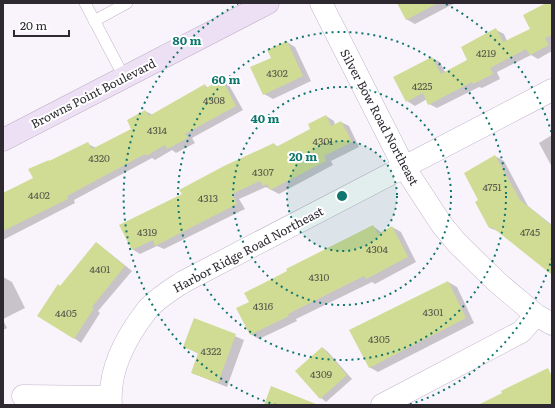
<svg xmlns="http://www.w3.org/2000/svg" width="555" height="408" viewBox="0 0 555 408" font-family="Literata,serif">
	<rect width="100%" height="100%" fill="#f9f4fc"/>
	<g fill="#0003">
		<path d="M 398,3 L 455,3 L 415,24 L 406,19 Z"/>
		<path d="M 548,3 L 552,3 L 552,51 L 538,59 L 531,55 L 497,72 L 500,79 L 482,88 L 479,87 L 437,108 L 429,104 L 427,99 L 415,106 L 407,101 L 432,58 L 440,62 L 445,72 L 468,60 L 496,30 L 504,34 L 507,41 L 531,29 Z"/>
		<path d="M 287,42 L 295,47 L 311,81 L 273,99 L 264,94 L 272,58 Z"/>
		<path d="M 222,80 L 229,85 L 243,110 L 192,138 L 195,143 L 176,153 L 172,150 L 155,160 L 152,158 L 74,200 L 75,203 L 3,240 L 3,193 L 34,179 L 51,162 L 88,144 L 96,148 L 133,129 L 128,120 L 145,111 L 153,115 L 205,85 L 208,88 Z"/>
		<path d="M 326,116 L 334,121 L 335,125 L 341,122 L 349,126 L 359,147 L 331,161 L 333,165 L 279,194 L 266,187 L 239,199 L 245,209 L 164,249 L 157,246 L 140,254 L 132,249 L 183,195 L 274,144 L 278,147 L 311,129 Z"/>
		<path d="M 552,135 L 552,167 L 539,143 Z"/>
		<path d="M 495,156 L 504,161 L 528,206 L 552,225 L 552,273 L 500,232 L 490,228 L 480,200 Z"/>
		<path d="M 373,226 L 382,233 L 392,227 L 401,232 L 416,262 L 375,284 L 372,282 L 296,319 L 297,321 L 259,339 L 250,334 Z"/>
		<path d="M 97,243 L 132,271 L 98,311 L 100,313 L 81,343 L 74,338 Z"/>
		<path d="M 3,277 L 12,282 L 25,308 L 3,319 Z"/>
		<path d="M 448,282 L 457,287 L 474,323 L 378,372 L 369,367 Z"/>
		<path d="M 195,319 L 244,340 L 227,387 L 192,373 L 199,354 L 185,347 Z"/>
		<path d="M 3,320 L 7,328 L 3,330 Z"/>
		<path d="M 323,348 L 328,352 L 352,379 L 326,402 L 321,398 Z"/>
	</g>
	<g fill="#d0dc94">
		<path d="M 397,3 L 438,3 L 406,20 Z"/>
		<path d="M 546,3 L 552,3 L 552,35 L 545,38 L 549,45 L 530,55 L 526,49 L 490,68 L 493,74 L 473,84 L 472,82 L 428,105 L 423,93 L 406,102 L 393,77 L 432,57 L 441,74 L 467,60 L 461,47 L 496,28 L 503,42 L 530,29 L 523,15 Z"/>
		<path d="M 287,41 L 303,76 L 263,95 L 250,67 L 271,58 L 267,50 Z"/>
		<path d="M 222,79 L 236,106 L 185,134 L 188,138 L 167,149 L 165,145 L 146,156 L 145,154 L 67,196 L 68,199 L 3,231 L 3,193 L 33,178 L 28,169 L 49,160 L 49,161 L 88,142 L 92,149 L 131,129 L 127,120 L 145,110 L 149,116 L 205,84 L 206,88 Z"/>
		<path d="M 326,115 L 331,126 L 341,121 L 352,142 L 324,156 L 326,161 L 270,190 L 267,184 L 263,186 L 260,181 L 232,194 L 237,204 L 155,246 L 153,240 L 132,250 L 119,225 L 182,194 L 179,190 L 224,166 L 274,143 L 276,147 L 310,129 L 308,124 Z"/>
		<path d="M 495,155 L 520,200 L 552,226 L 552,275 L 492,227 L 489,228 L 475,202 L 478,200 L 464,173 Z"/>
		<path d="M 373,225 L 378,234 L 392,226 L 408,257 L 366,279 L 364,276 L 288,314 L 289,316 L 250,335 L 236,308 L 249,302 L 244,293 L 287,271 L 286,269 Z"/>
		<path d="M 96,242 L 125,266 L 92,307 L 94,308 L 74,339 L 37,316 L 58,284 L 60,286 Z"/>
		<path d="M 448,281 L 466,318 L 369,368 L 349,330 Z"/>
		<path d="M 194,318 L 236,334 L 218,383 L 191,373 L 198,353 L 183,347 Z"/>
		<path d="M 322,347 L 347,375 L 320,399 L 295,371 Z"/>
		<path d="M 548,368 L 552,376 L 552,405 L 478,405 L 502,393 L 501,391 Z"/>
		<path d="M 271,386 L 316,404 L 316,405 L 264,405 Z"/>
	</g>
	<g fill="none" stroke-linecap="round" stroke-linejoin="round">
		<g stroke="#c1b4c8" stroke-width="12">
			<g id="lane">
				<path d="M 85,3 L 124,77"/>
				<path d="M 94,21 L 127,3"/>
			</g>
		</g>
		<g stroke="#c1b4c8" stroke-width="23">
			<g id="street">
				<path d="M 321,3 L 404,167 L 442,225 L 457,243 L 497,282 L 536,315 L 552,324"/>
				<path d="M 23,396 L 110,397"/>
				<path d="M 111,405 C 108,370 126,337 147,310 C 156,299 171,290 183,282 L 552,90"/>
				<path d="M 382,405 L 521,332 L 536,315"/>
			</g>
		</g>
		<g stroke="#c1b4c8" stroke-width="23">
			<path id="secondary" d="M 3,140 L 268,3"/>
		</g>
		<use href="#lane" stroke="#fff" stroke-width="11"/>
		<use href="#street" stroke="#fff" stroke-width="22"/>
		<use href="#secondary" stroke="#ede0f4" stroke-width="22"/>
	</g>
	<circle cx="342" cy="196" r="55" fill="#0f766e" fill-opacity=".12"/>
	<g fill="none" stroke="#0f766e" stroke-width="2" stroke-dasharray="2 4">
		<circle cx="342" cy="196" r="55"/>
		<circle cx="342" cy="196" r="109"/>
		<circle cx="342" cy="196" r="164"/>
		<path d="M552 258A219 219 0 0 1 408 405M276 405A219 219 0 0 1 238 4M446 4A219 219 0 0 1 552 134"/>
	</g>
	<g text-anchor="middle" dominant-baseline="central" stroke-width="4" stroke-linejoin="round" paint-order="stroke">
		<g font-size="10" fill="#56564a">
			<text x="486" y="52">4219</text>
			<text x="277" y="72">4302</text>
			<text x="422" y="85">4225</text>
			<text x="214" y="99">4308</text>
			<text x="157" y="129">4314</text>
			<text x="323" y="140">4301</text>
			<text x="99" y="157">4320</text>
			<text x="263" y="171">4307</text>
			<text x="492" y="186">4751</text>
			<text x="39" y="194">4402</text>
			<text x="208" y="197">4313</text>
			<text x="147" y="231">4319</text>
			<text x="530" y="231">4745</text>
			<text x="377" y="248">4304</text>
			<text x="100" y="268">4401</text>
			<text x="319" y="276">4310</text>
			<text x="263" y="305">4316</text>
			<text x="433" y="311">4301</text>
			<text x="66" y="312">4405</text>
			<text x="379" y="338">4305</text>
			<text x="211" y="350">4322</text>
			<text x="321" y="373">4309</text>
		</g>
		<g font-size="12" fill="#2e2931" stroke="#fff">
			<text transform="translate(93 93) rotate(-27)">Browns Point Boulevard</text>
			<text transform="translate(380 117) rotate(62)">Silver Bow Road Northeast</text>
			<text transform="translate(248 249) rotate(-28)">Harbor Ridge Road Northeast</text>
		</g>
	</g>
	<circle cx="342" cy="196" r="6" fill="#0f766e" stroke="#fff" stroke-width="2"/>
	<g font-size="12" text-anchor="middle" font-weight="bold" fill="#0f766e" stroke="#fff" stroke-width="4" stroke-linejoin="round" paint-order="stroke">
		<text x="187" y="45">80 m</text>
		<text x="226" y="84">60 m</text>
		<text x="265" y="123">40 m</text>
		<text x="303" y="161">20 m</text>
	</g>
	<rect width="555" height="408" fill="none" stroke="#2e2931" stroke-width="8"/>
	<path d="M14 30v6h55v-6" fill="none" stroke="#2e2931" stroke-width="2"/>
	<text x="20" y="30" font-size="12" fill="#2e2931" stroke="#ffffff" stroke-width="3" paint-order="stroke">20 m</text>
</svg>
